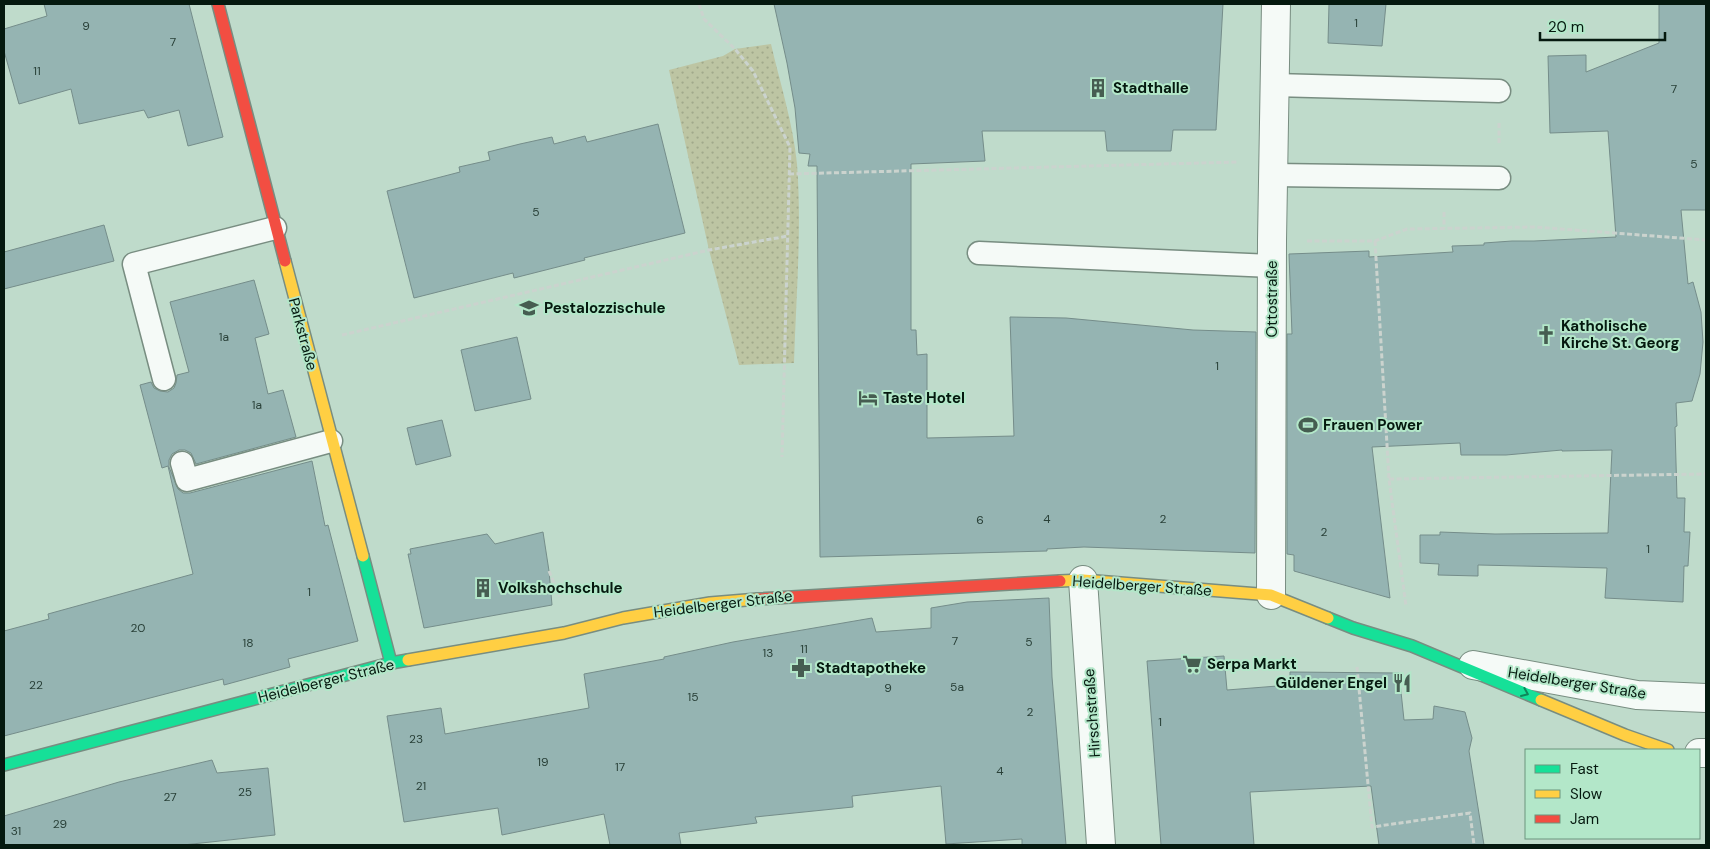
<svg xmlns="http://www.w3.org/2000/svg" width="1710" height="849" viewBox="0 0 1710 849" font-family="'DM Sans',sans-serif">
	<defs>
		<pattern id="grass-dots" width="8" height="8" patternUnits="userSpaceOnUse" patternTransform="scale(1.25)"><rect width="8" height="8" fill="#bdc5a3"/><path d="M2 2h.1M6 6h.1" fill="none" stroke="#a1a98b" stroke-width="1.8" stroke-linecap="round"/></pattern>
	</defs>
	<rect width="100%" height="100%" fill="#bfdbcb"/>
	<path fill="url(#grass-dots)" d="M 771,44 C 780,83 793,123 797,164 C 802,230 796,297 794,363 L 739,365 L 709,250 L 669,70 L 723,56 L 735,49 Z"/>
	<g fill="#95b4b2" stroke="#758d8a">
		<path d="M 44,4 L 189,4 L 223,137 L 188,146 L 179,110 L 148,118 L 144,110 L 79,124 L 71,89 L 19,104 L 4,51 L 4,29 L 47,16 Z"/>
		<path d="M 774,4 L 1223,4 L 1216,130 L 1173,130 L 1171,151 L 1107,151 L 1105,131 L 982,131 L 985,161 L 911,164 L 911,330 L 916,330 L 917,355 L 927,354 L 927,438 L 1014,436 L 1010,317 L 1066,318 L 1193,330 L 1256,332 L 1255,553 L 1084,547 L 1047,549 L 1047,551 L 820,557 L 817,166 L 808,166 L 810,154 L 799,153 L 795,108 L 787,63 Z"/>
		<path d="M 1329,4 L 1386,4 L 1382,46 L 1328,43 Z"/>
		<path d="M 1659,4 L 1706,4 L 1706,210 L 1681,210 L 1688,284 L 1693,282 L 1701,312 L 1703,342 L 1700,374 L 1692,401 L 1676,403 L 1677,426 L 1675,427 L 1677,498 L 1685,498 L 1684,532 L 1690,532 L 1688,566 L 1684,566 L 1683,602 L 1605,598 L 1607,568 L 1478,565 L 1478,576 L 1438,575 L 1439,564 L 1420,563 L 1420,535 L 1440,535 L 1440,532 L 1495,534 L 1608,533 L 1612,450 L 1562,451 L 1562,450 L 1506,455 L 1461,455 L 1460,443 L 1372,447 L 1390,598 L 1294,571 L 1294,555 L 1287,554 L 1287,334 L 1292,334 L 1289,254 L 1369,251 L 1369,257 L 1453,252 L 1452,246 L 1484,245 L 1484,243 L 1512,241 L 1534,241 L 1616,237 L 1608,131 L 1550,133 L 1548,56 L 1586,55 L 1586,72 L 1659,43 Z"/>
		<path d="M 658,124 L 685,233 L 584,258 L 585,260 L 514,278 L 513,273 L 414,298 L 387,191 L 460,172 L 459,167 L 490,160 L 488,152 L 520,144 L 552,137 L 554,144 L 585,136 L 587,142 Z"/>
		<path d="M 104,225 L 114,261 L 4,289 L 4,252 Z"/>
		<path d="M 254,280 L 269,334 L 255,338 L 268,394 L 283,390 L 296,437 L 196,464 L 191,453 L 185,450 L 179,450 L 172,454 L 169,460 L 169,467 L 178,489 L 183,493 L 190,493 L 312,461 L 325,526 L 328,525 L 358,641 L 288,659 L 290,667 L 224,685 L 223,679 L 4,736 L 4,631 L 49,619 L 48,614 L 193,574 L 168,466 L 162,468 L 140,385 L 151,382 L 154,388 L 160,391 L 168,392 L 174,388 L 176,383 L 177,375 L 189,372 L 170,302 Z"/>
		<path d="M 517,337 L 531,399 L 475,411 L 461,350 Z"/>
		<path d="M 442,420 L 451,456 L 416,465 L 407,428 Z"/>
		<path d="M 543,532 L 549,571 L 552,605 L 424,628 L 408,554 L 411,554 L 410,549 L 487,534 L 495,544 Z"/>
		<path d="M 1049,598 L 1052,677 L 1066,845 L 1022,845 L 1022,839 L 946,844 L 941,786 L 852,796 L 853,807 L 755,817 L 757,823 L 679,833 L 681,845 L 610,845 L 604,814 L 502,835 L 498,808 L 404,822 L 387,716 L 441,708 L 445,734 L 589,708 L 584,674 L 664,659 L 664,657 L 733,642 L 872,618 L 876,632 L 931,628 L 931,608 L 967,602 Z"/>
		<path d="M 1224,656 L 1227,690 L 1290,685 L 1290,672 L 1399,673 L 1404,720 L 1433,719 L 1434,706 L 1465,712 L 1472,738 L 1469,751 L 1484,845 L 1379,845 L 1371,786 L 1250,792 L 1254,845 L 1161,845 L 1147,661 Z"/>
		<path d="M 212,760 L 217,773 L 268,768 L 275,835 L 183,845 L 4,845 L 4,816 L 119,782 Z"/>
	</g>
	<g fill="none" stroke-linecap="round" stroke-linejoin="round">
		<g stroke="#788d81" stroke-width="25">
			<g id="lane">
				<path d="M 1274,85 L 1499,91"/>
				<path d="M 1273,175 L 1499,178"/>
				<path d="M 979,253 L 1272,266"/>
				<path d="M 164,379 L 134,264 L 275,228"/>
				<path d="M 182,463 L 187,480 L 331,441"/>
			</g>
		</g>
		<g stroke="#788d81" stroke-width="30">
			<g id="street">
				<path d="M 1083,580 L 1101,845"/>
				<path d="M 1271,595 L 1272,240 L 1276,4"/>
				<path d="M 1473,665 L 1637,695 L 1706,698"/>
				<path d="M 1699,753 L 1706,753"/>
			</g>
		</g>
		<g stroke="#788d81" stroke-width="14">
			<g id="fast">
				<path d="M 363,556 L 391,663"/>
				<path d="M 1328,618 L 1353,628 L 1412,646 L 1541,700"/>
				<path d="M 4,765 L 391,663 L 408,660"/>
			</g>
		</g>
		<g stroke="#788d81" stroke-width="14">
			<g id="slow">
				<path d="M 285,261 L 363,556"/>
				<path d="M 1060,581 L 1083,580 L 1271,595 L 1328,618"/>
				<path d="M 408,660 L 564,633 L 623,618 L 710,603 L 758,599"/>
				<path d="M 1541,700 L 1625,735 L 1668,750"/>
			</g>
		</g>
		<g stroke="#788d81" stroke-width="14">
			<g id="jam">
				<path d="M 218,4 L 285,261"/>
				<path d="M 758,599 L 1060,581"/>
			</g>
		</g>
		<g stroke="#cbd3ce" stroke-width="3" stroke-dasharray="5 2.5" stroke-linecap="butt">
			<path d="M 699,4 L 704,19 L 735,49 L 753,71 L 790,147 L 782,457"/>
			<path d="M 1499,123 L 1499,145"/>
			<path d="M 789,174 L 1238,162"/>
			<path d="M 1444,212 L 1444,228"/>
			<path d="M 1307,241 L 1375,241 L 1407,229 L 1535,227 L 1706,240"/>
			<path d="M 1375,241 L 1389,479 L 1406,606"/>
			<path d="M 342,335 L 709,250 L 788,236"/>
			<path d="M 1389,479 L 1706,474"/>
			<path d="M 549,571 L 560,597"/>
			<path d="M 1357,667 L 1372,827 L 1470,813 L 1474,845"/>
		</g>
		<use href="#lane" stroke="#f5faf7" stroke-width="22"/>
		<use href="#street" stroke="#f5faf7" stroke-width="28"/>
		<use href="#fast" stroke="#16e098" stroke-width="11"/>
		<use href="#slow" stroke="#ffcf43" stroke-width="11"/>
		<use href="#jam" stroke="#f24e42" stroke-width="11"/>
	</g>
	<defs><path id="oneway-chevron" d="M-2-3.5L2.5 0L-2 3.5" fill="none" stroke-width="1.6" stroke-linecap="round" stroke-linejoin="round" transform="scale(1.25)"/></defs>
	<use stroke="#0e865a" href="#oneway-chevron" transform="translate(1525 693) rotate(23)"/>
	<defs>
		<g id="building-bare" transform="scale(1.5)"><path d="M-4-6H4V6H1V3H-1V6H-4ZM-2.5-4.3h1.7v1.8h-1.7ZM.8-4.3h1.7v1.8H.8ZM-2.5-1h1.7V.8h-1.7ZM.8-1h1.7V.8H.8Z" fill="#465d51" stroke="#b3e7c9" stroke-width="2.5" paint-order="stroke"/></g>
		<g id="school-bare" transform="scale(1.5)"><path d="M0-5L7-2L0 1L-7-2ZM-4 1L0 2.5L4 1V4Q0 6-4 4Z" fill="#465d51" stroke="#b3e7c9" stroke-width="2.5" paint-order="stroke"/></g>
		<g id="church-bare" transform="scale(1.5)"><path d="M-1.2-6h2.4v3.5h3.3v2.4h-3.3V6h-2.4V-.1h-3.3v-2.4h3.3Z" fill="#465d51" stroke="#b3e7c9" stroke-width="2.5" paint-order="stroke"/></g>
		<g id="hotel-bare" transform="scale(1.5)"><path d="M-6-4.5h1.5V1H6V5H4.5V3h-9V5H-6ZM-4 0a1.8 1.8 0 1 1 3.6 0ZM.5 0V-2.5h3Q6-2.5 6 0Z" fill="#465d51" stroke="#b3e7c9" stroke-width="2.5" paint-order="stroke"/></g>
		<g id="stadium-bare" transform="scale(1.5)"><path d="M0-5a6.5 5 0 1 0 0 10a6.5 5 0 1 0 0-10ZM-3.5-1.8h7v3.6h-7Z" fill="#465d51" stroke="#b3e7c9" stroke-width="2.5" paint-order="stroke"/></g>
		<g id="supermarket-bare" transform="scale(1.5)"><path d="M-6-5.5h2.5l.6 2H6L4.5 2H-2.5L-4.4-4H-6ZM-1.5 3.2a1.3 1.3 0 1 0 .1 0ZM3 3.2a1.3 1.3 0 1 0 .1 0Z" fill="#465d51" stroke="#b3e7c9" stroke-width="2.5" paint-order="stroke"/></g>
		<g id="pharmacy-bare" transform="scale(1.5)"><path d="M-2-6h4v4h4v4h-4v4h-4v-4h-4v-4h4Z" fill="#465d51" stroke="#b3e7c9" stroke-width="2.5" paint-order="stroke"/></g>
		<g id="restaurant-bare" transform="scale(1.5)"><path d="M-5-6h1v4h1v-4h1v4h1v-4h1v5L-1.5 .5V6h-2V.5L-5-1ZM5-6V6H3V1.5H1.5Q1.5-4 5-6Z" fill="#465d51" stroke="#b3e7c9" stroke-width="2.5" paint-order="stroke"/></g>
	</defs>
	<g fill-rule="evenodd">
		<use href="#building-bare" x="1098" y="88"/>
		<use href="#school-bare" x="529" y="308"/>
		<use href="#church-bare" x="1546" y="335"/>
		<use href="#hotel-bare" x="868" y="398"/>
		<use href="#stadium-bare" x="1308" y="425"/>
		<use href="#building-bare" x="483" y="588"/>
		<use href="#supermarket-bare" x="1192" y="664"/>
		<use href="#pharmacy-bare" x="801" y="668"/>
		<use href="#restaurant-bare" x="1402" y="683"/>
	</g>
	<g text-anchor="middle" dominant-baseline="central" stroke-width="4" stroke-linejoin="round" paint-order="stroke">
		<g font-size="12" fill="#294038">
			<text x="1356" y="23">1</text>
			<text x="86" y="26">9</text>
			<text x="173" y="42">7</text>
			<text x="37" y="71">11</text>
			<text x="1674" y="89">7</text>
			<text x="1694" y="164">5</text>
			<text x="536" y="212">5</text>
			<text x="224" y="337">1a</text>
			<text x="1217" y="366">1</text>
			<text x="257" y="405">1a</text>
			<text x="1047" y="519">4</text>
			<text x="1163" y="519">2</text>
			<text x="980" y="520">6</text>
			<text x="1324" y="532">2</text>
			<text x="1648" y="549">1</text>
			<text x="309" y="592">1</text>
			<text x="138" y="628">20</text>
			<text x="955" y="641">7</text>
			<text x="1029" y="642">5</text>
			<text x="248" y="643">18</text>
			<text x="804" y="649">11</text>
			<text x="768" y="653">13</text>
			<text x="36" y="685">22</text>
			<text x="957" y="687">5a</text>
			<text x="888" y="688">9</text>
			<text x="693" y="697">15</text>
			<text x="1030" y="712">2</text>
			<text x="1160" y="722">1</text>
			<text x="416" y="739">23</text>
			<text x="543" y="762">19</text>
			<text x="620" y="767">17</text>
			<text x="1000" y="771">4</text>
			<text x="421" y="786">21</text>
			<text x="245" y="792">25</text>
			<text x="170" y="797">27</text>
			<text x="60" y="824">29</text>
			<text x="16" y="831">31</text>
		</g>
		<g font-size="15" font-weight="bold" fill="#05190f" stroke="#b3e7c9" text-anchor="start">
			<text x="1113" y="88">Stadthalle</text>
			<text x="544" y="308">Pestalozzischule</text>
			<text x="1561" y="326">Katholische<tspan x="1561" dy="17">Kirche St. Georg</tspan></text>
			<text x="883" y="398">Taste Hotel</text>
			<text x="1323" y="425">Frauen Power</text>
			<text x="498" y="588">Volkshochschule</text>
			<text x="1207" y="664">Serpa Markt</text>
			<text x="816" y="668">Stadtapotheke</text>
			<text x="1387" y="683" text-anchor="end">Güldener Engel</text>
		</g>
		<g font-size="15" fill="#05190f" stroke="#b3e7c9">
			<text transform="translate(1272 299) rotate(-90)">Ottostraße</text>
			<text transform="translate(303 334) rotate(75)">Parkstraße</text>
			<text transform="translate(1142 586) rotate(4)">Heidelberger Straße</text>
			<text transform="translate(723 604) rotate(-7)">Heidelberger Straße</text>
			<text transform="translate(326 681) rotate(-14)">Heidelberger Straße</text>
			<text transform="translate(1577 683) rotate(9)">Heidelberger Straße</text>
			<text transform="translate(1092 713) rotate(-94)">Hirschstraße</text>
		</g>
	</g>
	<rect width="1710" height="849" fill="none" stroke="#05190f" stroke-width="10"/>
	<rect x="1525" y="749" width="175" height="90" fill="#b3e7c9" stroke="#6d957f"/>
	<rect x="1535" y="765" width="25" height="8" fill="#16e098" stroke="#6d957f"/>
	<text x="1570" y="774" font-size="15" fill="#05190f">Fast</text>
	<rect x="1535" y="790" width="25" height="8" fill="#ffcf43" stroke="#6d957f"/>
	<text x="1570" y="799" font-size="15" fill="#05190f">Slow</text>
	<rect x="1535" y="815" width="25" height="8" fill="#f24e42" stroke="#6d957f"/>
	<text x="1570" y="824" font-size="15" fill="#05190f">Jam</text>
	<path d="M1540 32v8h125v-8" fill="none" stroke="#05190f" stroke-width="2.5"/>
	<text x="1548" y="32" font-size="15" fill="#05190f" stroke="#b3e7c9" stroke-width="4" paint-order="stroke">20 m</text>
</svg>
